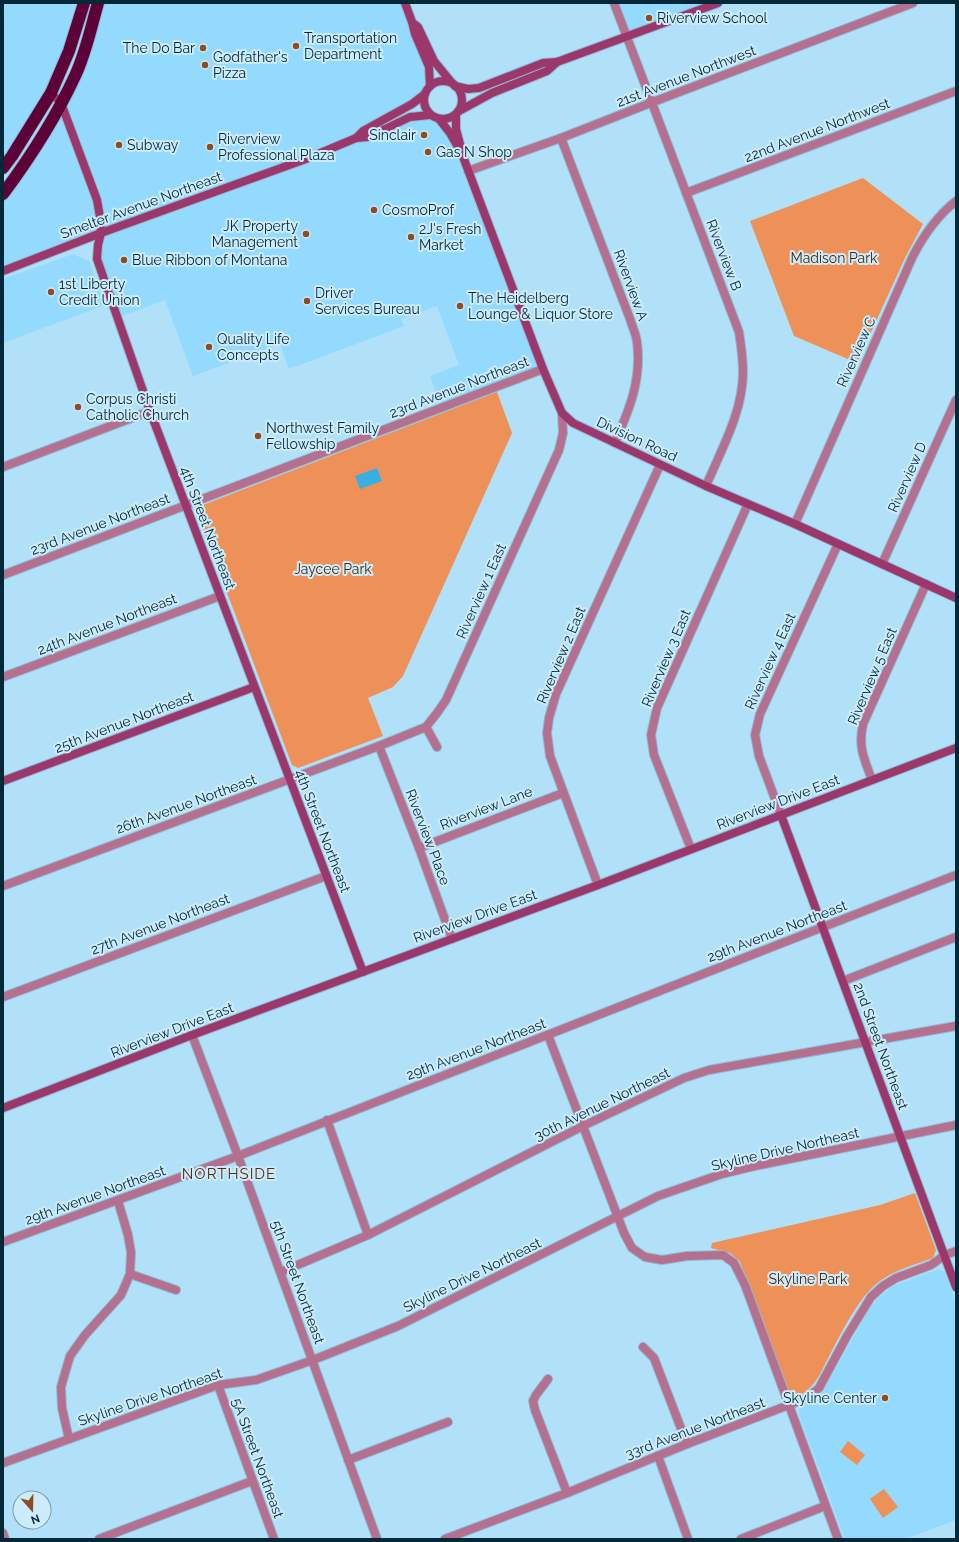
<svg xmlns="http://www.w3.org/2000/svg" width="959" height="1542" viewBox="0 0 959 1542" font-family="Raleway,sans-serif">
	<rect width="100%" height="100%" fill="#b1e0f9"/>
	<g fill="#93dafe">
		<path d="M 3,3 L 84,3 L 58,76 L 3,168 Z"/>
		<path d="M 98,3 L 405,3 L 425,56 L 430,86 L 425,94 L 356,138 L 396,123 L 430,115 L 439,119 L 450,133 L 543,369 L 441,407 L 430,376 L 459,365 L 437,306 L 401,319 L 404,326 L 289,369 L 280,344 L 193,376 L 165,300 L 117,318 L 100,269 L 101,234 L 3,271 L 3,194 L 61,103 Z"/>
		<path d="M 614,3 L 718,3 L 627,38 Z"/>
		<path d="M 73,254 L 90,262 L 105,305 L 3,343 L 3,279 Z"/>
		<path d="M 939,1269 L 945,1272 L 956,1303 L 956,1520 L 905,1539 L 845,1539 L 799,1415 L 799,1408 L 823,1391 L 867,1313 L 876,1300 L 893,1286 Z"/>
	</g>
	<g fill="#ed9158">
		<path d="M 863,178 L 923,224 L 905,258 L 857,363 L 794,336 L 750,221 Z"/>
		<path d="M 497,392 L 512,433 L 403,676 L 393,687 L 368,698 L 383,736 L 298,768 L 292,765 L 195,508 Z"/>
		<path d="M 915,1193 L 936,1250 L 933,1258 C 914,1265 891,1271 875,1285 C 854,1303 833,1350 819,1376 C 813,1385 803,1399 791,1395 L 787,1388 L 740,1262 L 730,1253 L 711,1248 L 712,1243 L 880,1205 Z"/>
		<path d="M 848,1441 L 865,1455 L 857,1465 L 840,1452 Z"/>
		<path d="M 884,1489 L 898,1507 L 883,1518 L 870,1499 Z"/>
	</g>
	<path fill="#3aaee0" d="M 377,468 L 382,481 L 360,489 L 355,476 Z"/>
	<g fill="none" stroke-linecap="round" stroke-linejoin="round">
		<g stroke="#8ebbd2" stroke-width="10">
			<g id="street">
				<path d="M 614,3 L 739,332 C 741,345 743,359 743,372 C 743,412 721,450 706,486"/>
				<path d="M 561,138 L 630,319 C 632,326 636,334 637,342 C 642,380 629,410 615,443"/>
				<path d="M 468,171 L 561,138 L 653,102 L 913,3"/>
				<path d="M 686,193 L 956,91"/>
				<path d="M 3,467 L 150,411"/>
				<path d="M 795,524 L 912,258 C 923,236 936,217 956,201"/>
				<path d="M 882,564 L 956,400"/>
				<path d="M 3,575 L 543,369"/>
				<path d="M 3,677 L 220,596"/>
				<path d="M 426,727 L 437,747"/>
				<path d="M 379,746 L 419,848 L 452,939"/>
				<path d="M 872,780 C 864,758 858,748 863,724 L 926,584"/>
				<path d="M 781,815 L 759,756 L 755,735 L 760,714 L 838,544"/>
				<path d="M 419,848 L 563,793"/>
				<path d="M 691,849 L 654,755 L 651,735 L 657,708 L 748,504"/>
				<path d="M 598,885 L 550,756 L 547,733 L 549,718 L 556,694 L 660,465"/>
				<path d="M 3,886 L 379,746 L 426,727 L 437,713 L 446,700 L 559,450 L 563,433 L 562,413"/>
				<path d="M 843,981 L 956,937"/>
				<path d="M 3,997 L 326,876"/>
				<path d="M 192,1035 L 238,1156 L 377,1539"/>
				<path d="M 548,1035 L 624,1233 L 632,1248 L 645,1257 L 662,1260 L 687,1256 L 723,1255 L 734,1263 L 745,1285 L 838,1539"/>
				<path d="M 327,1120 L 368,1235"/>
				<path d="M 3,1242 L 238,1156 L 956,875"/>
				<path d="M 281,1272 L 368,1235 L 583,1126 L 684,1078 L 709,1070 L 956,1026"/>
				<path d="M 130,1274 L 176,1290"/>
				<path d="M 643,1347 L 654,1358 L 687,1444"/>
				<path d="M 548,1379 L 536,1395 L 533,1401 L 535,1410 L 567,1493"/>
				<path d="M 218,1385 L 274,1539"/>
				<path d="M 69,1439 L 62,1408 L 61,1387 L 70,1356 L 85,1335 L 121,1295 L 130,1274 L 131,1252 L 128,1235 L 118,1201"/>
				<path d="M 658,1456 L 688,1539"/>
				<path d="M 348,1460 L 448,1422"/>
				<path d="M 3,1463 L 218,1385 L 256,1380 L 313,1360 L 398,1326 L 658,1196 L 722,1174 L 755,1166 L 956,1125"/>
				<path d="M 3,1533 L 5,1539"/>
				<path d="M 99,1539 L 252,1481"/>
				<path d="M 445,1539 L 567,1493 L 687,1444 L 807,1398 L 819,1388 L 847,1336 L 871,1297 L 883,1286 L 896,1278 L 931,1265 L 945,1255 L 956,1251"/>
				<path d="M 741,1539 L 825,1506"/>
			</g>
		</g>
		<g stroke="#8ebbd2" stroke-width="10">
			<g id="secondary">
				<path d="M 405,3 L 412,22 L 415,34 L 429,67 L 430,86"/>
				<path d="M 414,24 L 418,27 L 434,61 L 452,83"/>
				<circle cx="443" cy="100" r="19"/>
				<path d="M 455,86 L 468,89 L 479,88 L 543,63 L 557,62 L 718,3"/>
				<path d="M 51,93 L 61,103 L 97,200 L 100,217 L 101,233 L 98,245 L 97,259 L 150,411 L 363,972"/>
				<path d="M 459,111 L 492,93 L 547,71 L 557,62"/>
				<path d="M 456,115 L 456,129 L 461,148"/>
				<path d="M 439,119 L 450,133 L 462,154 L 543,369 L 562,413 L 573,423 L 706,486 L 795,524 L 956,598"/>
				<path d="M 356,138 L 363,131 L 412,104 L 425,94"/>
				<path d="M 3,271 L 101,233 L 306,159 L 356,138 L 368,137 L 410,117 L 430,115"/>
				<path d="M 3,781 L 254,687"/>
				<path d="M 781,815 L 956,1287"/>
				<path d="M 3,1108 L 192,1035 L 598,885 L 956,748"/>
			</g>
		</g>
		<g stroke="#8ebbd2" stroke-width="14">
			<g id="highway">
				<path d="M 3,168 L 12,156 L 51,93 L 69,51 L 84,3"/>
				<path d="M 3,194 C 29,159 57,115 75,76 C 86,53 91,27 98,3"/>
			</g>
		</g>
		<use href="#street" stroke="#b56f8f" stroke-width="8"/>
		<use href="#secondary" stroke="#9c376c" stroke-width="8"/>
		<use href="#highway" stroke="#5d0239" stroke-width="12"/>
	</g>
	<g fill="#904c1e" stroke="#ccebfb" stroke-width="1.5">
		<circle cx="649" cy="18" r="4"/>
		<circle cx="296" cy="46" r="4"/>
		<circle cx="203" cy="48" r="4"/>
		<circle cx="205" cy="65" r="4"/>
		<circle cx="424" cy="135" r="4"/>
		<circle cx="119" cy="145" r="4"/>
		<circle cx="210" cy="147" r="4"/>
		<circle cx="428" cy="152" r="4"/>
		<circle cx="374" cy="210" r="4"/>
		<circle cx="306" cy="234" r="4"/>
		<circle cx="411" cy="237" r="4"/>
		<circle cx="124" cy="260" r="4"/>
		<circle cx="51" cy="292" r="4"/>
		<circle cx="307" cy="301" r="4"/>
		<circle cx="460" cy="306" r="4"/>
		<circle cx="209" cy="347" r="4"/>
		<circle cx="78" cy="407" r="4"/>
		<circle cx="258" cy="436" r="4"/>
		<circle cx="885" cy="1398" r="4"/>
	</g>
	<g text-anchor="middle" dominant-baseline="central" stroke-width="4" stroke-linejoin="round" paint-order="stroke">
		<g font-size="14" fill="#032837" stroke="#ccebfb" text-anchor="start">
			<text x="657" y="18">Riverview School</text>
			<text x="304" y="38">Transportation<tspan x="304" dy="16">Department</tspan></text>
			<text x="195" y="48" text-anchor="end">The Do Bar</text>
			<text x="213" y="57">Godfather's<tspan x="213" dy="16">Pizza</tspan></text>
			<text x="416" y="135" text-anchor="end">Sinclair</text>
			<text x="218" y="139">Riverview<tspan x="218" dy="16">Professional Plaza</tspan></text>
			<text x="127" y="145">Subway</text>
			<text x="436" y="152">Gas N Shop</text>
			<text x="382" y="210">CosmoProf</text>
			<text x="298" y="226" text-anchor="end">JK Property<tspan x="298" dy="16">Management</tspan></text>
			<text x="419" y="229">2J's Fresh<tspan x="419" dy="16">Market</tspan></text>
			<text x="132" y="260">Blue Ribbon of Montana</text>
			<text x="59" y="284">1st Liberty<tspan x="59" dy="16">Credit Union</tspan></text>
			<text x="315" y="293">Driver<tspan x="315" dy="16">Services Bureau</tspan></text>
			<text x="468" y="298">The Heidelberg<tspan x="468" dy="16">Lounge &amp; Liquor Store</tspan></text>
			<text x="217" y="339">Quality Life<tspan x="217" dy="16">Concepts</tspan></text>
			<text x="86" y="399">Corpus Christi<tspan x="86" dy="16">Catholic Church</tspan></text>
			<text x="266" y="428">Northwest Family<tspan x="266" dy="16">Fellowship</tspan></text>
			<text x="877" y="1398" text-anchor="end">Skyline Center</text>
		</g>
		<g font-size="14" fill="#032837" stroke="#ccebfb">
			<text transform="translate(686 76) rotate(-21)">21st Avenue Northwest</text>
			<text transform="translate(817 130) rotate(-21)">22nd Avenue Northwest</text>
			<text transform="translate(141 205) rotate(-20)">Smelter Avenue Northeast</text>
			<text transform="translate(724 255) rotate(69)">Riverview B</text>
			<text transform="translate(631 285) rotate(70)">Riverview A</text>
			<text transform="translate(856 352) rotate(-66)">Riverview C</text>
			<text transform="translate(459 387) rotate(-21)">23rd Avenue Northeast</text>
			<text transform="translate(637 439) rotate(25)">Division Road</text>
			<text transform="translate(907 477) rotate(-66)">Riverview D</text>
			<text transform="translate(100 524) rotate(-21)">23rd Avenue Northeast</text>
			<text transform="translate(208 528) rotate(69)">4th Street Northeast</text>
			<text transform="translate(481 591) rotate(-66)">Riverview 1 East</text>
			<text transform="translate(107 624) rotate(-21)">24th Avenue Northeast</text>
			<text transform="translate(561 655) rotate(-67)">Riverview 2 East</text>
			<text transform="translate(666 658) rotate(-67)">Riverview 3 East</text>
			<text transform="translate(770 661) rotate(-66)">Riverview 4 East</text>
			<text transform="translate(872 676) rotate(-67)">Riverview 5 East</text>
			<text transform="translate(124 722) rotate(-21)">25th Avenue Northeast</text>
			<text transform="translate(778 802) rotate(-21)">Riverview Drive East</text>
			<text transform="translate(186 804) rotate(-20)">26th Avenue Northeast</text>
			<text transform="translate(486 808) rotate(-21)">Riverview Lane</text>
			<text transform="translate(323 831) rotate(69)">4th Street Northeast</text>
			<text transform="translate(428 837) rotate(69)">Riverview Place</text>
			<text transform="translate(475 916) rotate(-20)">Riverview Drive East</text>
			<text transform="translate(160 924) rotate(-21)">27th Avenue Northeast</text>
			<text transform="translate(777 931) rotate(-21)">29th Avenue Northeast</text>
			<text transform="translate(172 1030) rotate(-21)">Riverview Drive East</text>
			<text transform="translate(881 1046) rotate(70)">2nd Street Northeast</text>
			<text transform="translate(476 1049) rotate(-21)">29th Avenue Northeast</text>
			<text transform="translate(602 1104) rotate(-26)">30th Avenue Northeast</text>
			<text transform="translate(785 1149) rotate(-13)">Skyline Drive Northeast</text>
			<text transform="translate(95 1195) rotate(-20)">29th Avenue Northeast</text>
			<text transform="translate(472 1275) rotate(-26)">Skyline Drive Northeast</text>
			<text transform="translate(298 1282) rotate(70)">5th Street Northeast</text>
			<text transform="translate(150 1397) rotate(-19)">Skyline Drive Northeast</text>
			<text transform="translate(695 1428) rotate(-21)">33rd Avenue Northeast</text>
			<text transform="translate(258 1458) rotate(70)">5A Street Northeast</text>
		</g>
		<g font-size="14" fill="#4f2608" stroke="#ccebfb">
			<text x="834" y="258">Madison Park</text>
			<text x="333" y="569">Jaycee Park</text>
			<text x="808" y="1279">Skyline Park</text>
		</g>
		<g font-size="15" letter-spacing="1" fill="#592b0a" stroke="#ccebfb">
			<text x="229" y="1174">NORTHSIDE</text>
		</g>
	</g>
	<rect width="959" height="1542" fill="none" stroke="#032837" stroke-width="8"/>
	<g transform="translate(32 1510) rotate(160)"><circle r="19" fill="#ccebfb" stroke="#7c9dad"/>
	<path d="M0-3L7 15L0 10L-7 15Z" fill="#904c1e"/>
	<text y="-6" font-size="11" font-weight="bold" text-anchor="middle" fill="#032837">N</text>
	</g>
</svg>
